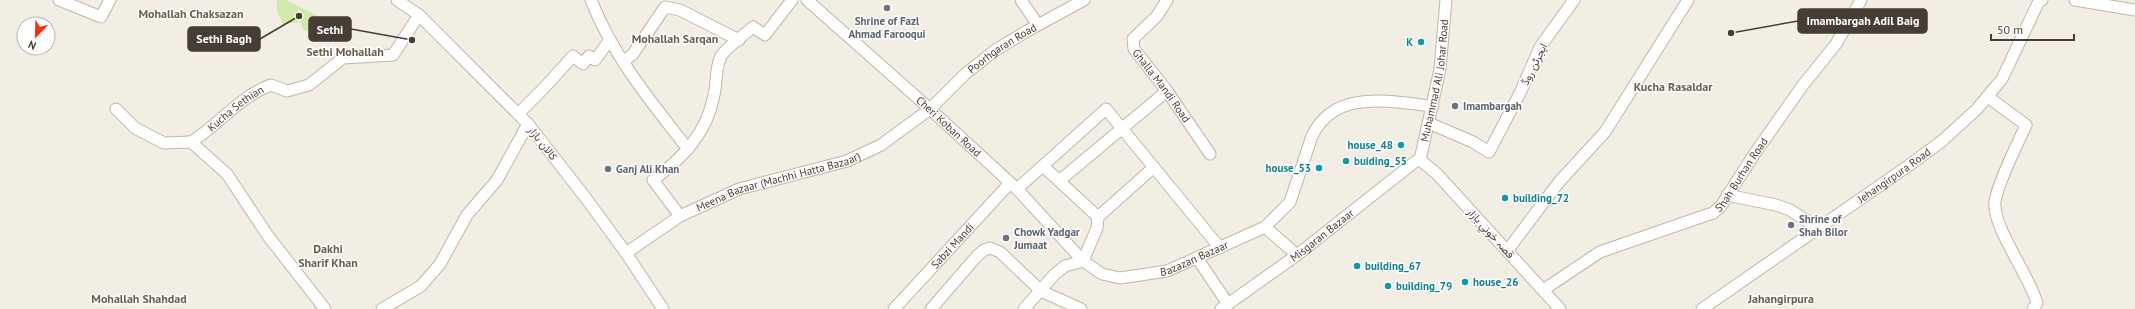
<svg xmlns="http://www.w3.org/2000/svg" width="2135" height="309" viewBox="0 0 2135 309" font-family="'PT Sans',Vazirmatn,sans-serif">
	<rect width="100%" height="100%" fill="#f3eee4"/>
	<path fill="#cfeaab" d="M 277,0 L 286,0 L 328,21 L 326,26 L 304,31 L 300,22 L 283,24 L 277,11 Z"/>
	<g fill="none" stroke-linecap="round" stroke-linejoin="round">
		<g stroke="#bfb6a7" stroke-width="13">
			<g id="minor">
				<path d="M 59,0 L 101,17 L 110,0"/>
				<path d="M 397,0 L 419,15 L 528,124 L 585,197 L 626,253 L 663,309"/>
				<path d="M 591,0 C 613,56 651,102 688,149"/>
				<path id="s1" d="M 807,0 L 930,109 L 1017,189 L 1083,261 L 1102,274 L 1120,278 L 1167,271 L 1265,227 L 1297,255"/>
				<path d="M 1021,0 L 1038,25"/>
				<path id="s2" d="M 1167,0 L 1157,16 L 1133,39 L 1134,49 L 1167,91 L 1210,154"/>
				<path d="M 2075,0 L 2135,10"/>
				<path d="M 623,62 L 633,54 L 665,7 L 680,10 L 739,40"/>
				<path d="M 1988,97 L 2026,125 C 2018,143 1997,184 1995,202 C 1992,226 2029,275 2037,303 L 2033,309"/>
				<path d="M 116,109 L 135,128 L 164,143 L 191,142 L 227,174 L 268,236 L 325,309"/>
				<path d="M 518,114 L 544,88 L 573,56 L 583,64 L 589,56 L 595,60 L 609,41"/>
				<path d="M 1429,123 L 1473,142 L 1489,152 L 1520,93 L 1540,47 L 1574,0"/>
				<path id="s3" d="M 191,142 C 218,125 242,95 271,85 L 287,91 L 309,85 L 343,58 L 393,55 L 419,15"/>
				<path d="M 1420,160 L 1437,174 L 1560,309"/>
				<path id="s4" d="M 1420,160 L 1440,69 L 1446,0"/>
				<path d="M 1043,166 L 1098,217"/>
				<path d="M 1059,181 L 1167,91"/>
				<path d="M 1017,189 L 1106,109 L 1220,248"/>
				<path d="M 1727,195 L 1776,205 L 1790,210 L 1818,228"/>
				<path d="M 680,216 L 653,180 C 683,158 707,133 714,95 C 717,83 715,68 721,56 C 727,47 744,35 753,27 L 765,35 L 792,0"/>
				<path d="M 1265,227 L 1290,202 L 1312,136 C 1335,88 1390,102 1433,106"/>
				<path d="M 1507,251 L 1559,182 L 1605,132 L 1688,0"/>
				<path id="s5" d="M 626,253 L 680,216 L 739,189 L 847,161 L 881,145 L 930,109 L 964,75 L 994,51 L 1027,31 L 1084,0"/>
				<path d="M 1197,258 L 1228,304"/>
				<path d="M 1083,261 L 1097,228 L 1098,217 L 1154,167"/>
				<path id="s6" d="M 1543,290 L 1600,252 L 1698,218 L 1713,213 L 1721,206 L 1753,156 L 1803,85 L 1836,44 L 1861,0"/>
				<path d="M 382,309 L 421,286 L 440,264 L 467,215 L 497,180 L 528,124"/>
				<path id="s7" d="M 894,309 L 1010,183"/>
				<path d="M 931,309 L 977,256 L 984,250 L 990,248 L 1000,252 L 1041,291 L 1081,309"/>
				<path d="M 1024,309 L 1054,275 L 1065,266 L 1083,261"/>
				<path id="s8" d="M 1221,309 L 1297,255 L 1416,161 L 1420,160"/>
				<path id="s9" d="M 1702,309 L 1908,166 L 1942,141 L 1977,109 L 2002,79 L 2039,1 L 2042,0"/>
			</g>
		</g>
		<use href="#minor" stroke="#fff" stroke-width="11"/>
	</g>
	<g fill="#6b7280" stroke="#fff" stroke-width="1.5">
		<circle cx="887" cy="8" r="4"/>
		<circle cx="1455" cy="106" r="4"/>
		<circle cx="608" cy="169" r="4"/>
		<circle cx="1791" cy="225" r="4"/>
		<circle cx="1006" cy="238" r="4"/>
	</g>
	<g fill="#0f9aa8" stroke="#fff" stroke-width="1.5">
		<circle cx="1421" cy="42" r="4"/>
		<circle cx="1401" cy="145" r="4"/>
		<circle cx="1346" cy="161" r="4"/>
		<circle cx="1319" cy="168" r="4"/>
		<circle cx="1505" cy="198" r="4"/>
		<circle cx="1357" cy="266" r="4"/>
		<circle cx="1465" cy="282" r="4"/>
		<circle cx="1388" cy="286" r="4"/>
	</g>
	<g text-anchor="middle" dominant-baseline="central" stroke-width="3" stroke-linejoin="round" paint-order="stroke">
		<g font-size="11" font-weight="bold" fill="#5b616d" stroke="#fff" text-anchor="start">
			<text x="887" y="21" text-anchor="middle">Shrine of Fazl<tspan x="887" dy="13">Ahmad Farooqui</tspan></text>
			<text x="1463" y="106">Imambargah</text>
			<text x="616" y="169">Ganj Ali Khan</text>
			<text x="1799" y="219">Shrine of<tspan x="1799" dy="13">Shah Bilor</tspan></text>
			<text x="1014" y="232">Chowk Yadgar<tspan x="1014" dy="13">Jumaat</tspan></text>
		</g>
		<g font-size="11" font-weight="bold" fill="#0d838f" stroke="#fff" text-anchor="start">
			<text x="1413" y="42" text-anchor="end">K</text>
			<text x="1393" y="145" text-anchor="end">house_48</text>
			<text x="1354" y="161">buiding_55</text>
			<text x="1311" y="168" text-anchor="end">house_53</text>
			<text x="1513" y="198">building_72</text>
			<text x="1365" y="266">building_67</text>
			<text x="1473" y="282">house_26</text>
			<text x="1396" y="286">building_79</text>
		</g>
		<g font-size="11" fill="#463e34" stroke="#fff">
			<text stroke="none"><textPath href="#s5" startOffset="435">Poorhgaran Road</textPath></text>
			<text transform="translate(1534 64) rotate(-64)">ایجرٹن روڈ</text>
			<text stroke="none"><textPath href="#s4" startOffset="81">Muhammad Ali Johar Road</textPath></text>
			<text stroke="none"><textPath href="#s2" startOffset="108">Ghalla Mandi Road</textPath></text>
			<text stroke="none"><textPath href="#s3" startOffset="56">Kucha Sethian</textPath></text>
			<text stroke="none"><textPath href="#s1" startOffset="190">Cheri Koban Road</textPath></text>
			<text transform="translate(543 143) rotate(52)">کالان بازار</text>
			<text stroke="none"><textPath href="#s6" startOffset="236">Shah Burhan Road</textPath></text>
			<text stroke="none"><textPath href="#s9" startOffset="234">Jehangirpura Road</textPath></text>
			<text stroke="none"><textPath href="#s5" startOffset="170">Meena Bazaar (Machhi Hatta Bazaar)</textPath></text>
			<text transform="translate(1491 233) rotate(48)">قصہ خوني بازار</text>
			<text stroke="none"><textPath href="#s8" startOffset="125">Misgaran Bazaar</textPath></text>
			<text stroke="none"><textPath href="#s7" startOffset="86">Sabzi Mandi</textPath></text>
			<text stroke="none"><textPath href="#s1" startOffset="499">Bazazan Bazaar</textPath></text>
		</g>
		<g font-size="12" font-weight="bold" fill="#695c4b" stroke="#fff">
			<text x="191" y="13">Mohallah Chaksazan</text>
			<text x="675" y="38">Mohallah Sarqan</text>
			<text x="345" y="51">Sethi Mohallah</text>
			<text x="1673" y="86">Kucha Rasaldar</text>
			<text x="328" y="248">Dakhi<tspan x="328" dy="14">Sharif Khan</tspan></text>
			<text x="139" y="298">Mohallah Shahdad</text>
			<text x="1781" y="298">Jahangirpura</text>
		</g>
	</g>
	<path fill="none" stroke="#463e34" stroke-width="1.5" d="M1731 33L1798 21M412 40L351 29M299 16L260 39"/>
	<g fill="#463e34" stroke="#fff" stroke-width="1.5">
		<circle cx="1731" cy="33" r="4"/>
		<circle cx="412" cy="40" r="4"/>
		<circle cx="299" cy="16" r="4"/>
	</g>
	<g fill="#463e34" stroke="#463e34" stroke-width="1.5">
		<rect x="1798" y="9" width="129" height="24" rx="4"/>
		<rect x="309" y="17" width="42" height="24" rx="4"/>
		<rect x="188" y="27" width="72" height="24" rx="4"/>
	</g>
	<g font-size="12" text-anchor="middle" font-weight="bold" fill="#fff">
		<text x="1863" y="25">Imambargah Adil Baig</text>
		<text x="330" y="34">Sethi</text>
		<text x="224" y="43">Sethi Bagh</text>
	</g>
	<g transform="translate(36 36) rotate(203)"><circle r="19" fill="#ffffff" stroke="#b5b2ae"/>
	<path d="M0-3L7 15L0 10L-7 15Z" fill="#ff2c10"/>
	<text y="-6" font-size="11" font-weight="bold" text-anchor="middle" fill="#463e34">N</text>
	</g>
	<path d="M1991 34v6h83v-6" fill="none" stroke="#463e34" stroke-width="2"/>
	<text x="1997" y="34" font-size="12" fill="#463e34" stroke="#ffffff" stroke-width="3" paint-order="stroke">50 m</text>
</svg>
